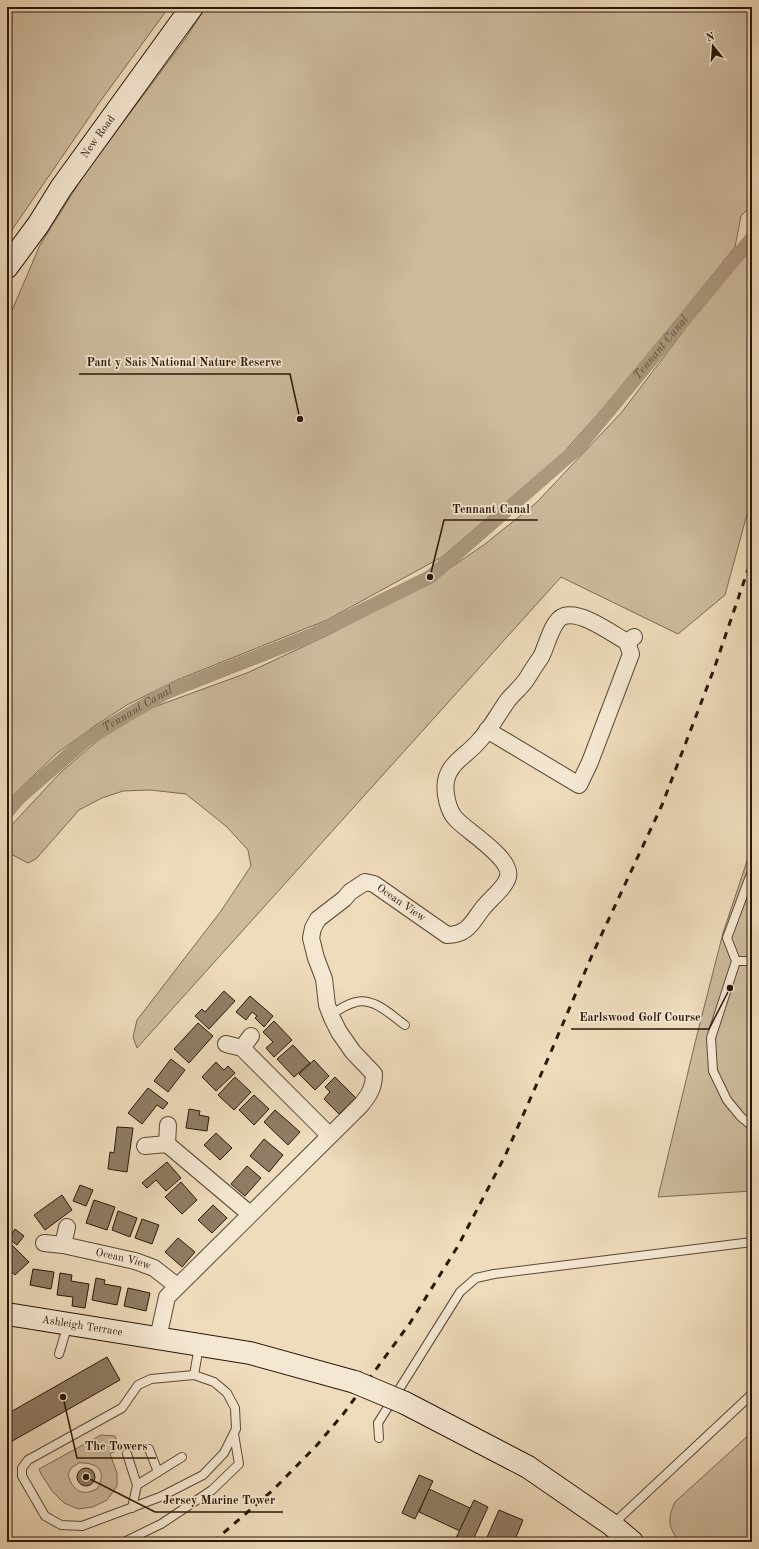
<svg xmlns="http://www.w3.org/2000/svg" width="759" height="1549" viewBox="0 0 759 1549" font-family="'Old Standard TT',serif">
	<rect width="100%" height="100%" fill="#efdcbc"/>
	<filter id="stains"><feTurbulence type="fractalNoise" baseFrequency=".005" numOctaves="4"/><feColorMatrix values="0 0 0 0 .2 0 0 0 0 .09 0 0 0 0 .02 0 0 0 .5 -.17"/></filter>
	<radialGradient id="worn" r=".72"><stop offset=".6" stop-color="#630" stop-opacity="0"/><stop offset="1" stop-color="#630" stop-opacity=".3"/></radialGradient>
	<g fill="#cdbb9e" stroke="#7b6954" fill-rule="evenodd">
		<path d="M 7,7 L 169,7 L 99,103 L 7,237 Z"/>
		<path d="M 206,7 L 752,7 L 752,205 L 741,216 L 735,247 L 622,387 L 564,452 L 442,557 L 327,620 L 177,680 L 127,705 L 93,727 L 56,754 L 7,801 L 7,322 L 40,245 L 84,175 L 185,39 Z"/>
		<path d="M 752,250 L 752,496 L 725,595 L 678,634 L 561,577 L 137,1048 L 133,1037 L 137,1020 L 221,911 L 251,866 L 248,850 L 227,827 L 186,794 L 150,790 L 123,791 L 102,798 L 79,810 L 36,859 L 28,863 L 7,852 L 7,830 L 60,773 L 97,741 L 140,712 L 247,673 L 328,635 L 425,585 L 485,544 L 536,503 L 621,413 L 724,278 Z"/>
		<path d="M 752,846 L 752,1191 L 658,1197 L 695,1043 L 723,933 Z"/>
		<path d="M 752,1432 L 752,1542 L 680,1542 C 668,1528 667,1519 675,1502 Z"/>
		<path d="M 101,1435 L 115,1436 L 120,1448 L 110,1454 L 117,1473 L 117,1486 L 107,1500 L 93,1507 L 78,1509 L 64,1503 L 52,1491 L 41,1474 L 39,1469 ZM 79,1463 C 97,1462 108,1471 97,1489 C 81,1497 73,1490 68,1475 L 71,1468 Z"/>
	</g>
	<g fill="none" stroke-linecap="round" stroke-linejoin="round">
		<path stroke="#ac997f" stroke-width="14" id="s1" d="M 7,812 L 20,797 L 87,739 L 165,693 L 312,635 L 430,577 L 578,448 L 752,238"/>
	</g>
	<g fill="#907d66" stroke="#291709">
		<path d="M 224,991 L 235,1001 L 209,1029 L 195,1016 L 202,1009 L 205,1012 Z"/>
		<path d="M 250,996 L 273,1016 L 264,1027 L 255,1018 L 257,1016 L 252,1012 L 246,1020 L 236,1012 Z"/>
		<path d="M 274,1021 L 292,1040 L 274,1057 L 266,1048 L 273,1042 L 263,1032 Z"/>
		<path d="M 198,1023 L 213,1036 L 189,1063 L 174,1049 Z"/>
		<path d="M 293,1045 L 310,1063 L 294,1077 L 277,1059 Z"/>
		<path d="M 171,1059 L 185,1070 L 168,1092 L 154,1081 Z"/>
		<path d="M 314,1060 L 329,1076 L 315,1090 L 299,1074 Z"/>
		<path d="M 216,1062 L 224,1070 L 228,1066 L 235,1073 L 216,1091 L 202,1077 Z"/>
		<path d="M 235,1077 L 251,1092 L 234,1110 L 218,1095 Z"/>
		<path d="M 335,1077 L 356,1098 L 339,1114 L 324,1099 L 330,1092 L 325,1087 Z"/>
		<path d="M 148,1088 L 168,1103 L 163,1109 L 157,1105 L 142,1124 L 128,1113 Z"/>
		<path d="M 254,1095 L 269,1109 L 254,1125 L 239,1110 Z"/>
		<path d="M 189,1109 L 200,1111 L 199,1115 L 209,1117 L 207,1131 L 186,1128 Z"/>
		<path d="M 275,1110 L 300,1132 L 288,1145 L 264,1122 Z"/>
		<path d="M 117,1127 L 133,1128 L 127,1172 L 108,1169 L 110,1152 L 114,1153 Z"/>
		<path d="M 216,1133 L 232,1148 L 220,1160 L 204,1145 Z"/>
		<path d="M 264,1139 L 283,1155 L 269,1172 L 250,1156 Z"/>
		<path d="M 167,1162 L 181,1178 L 166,1191 L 156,1180 L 147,1188 L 142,1183 Z"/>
		<path d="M 247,1166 L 261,1178 L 245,1196 L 231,1184 Z"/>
		<path d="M 181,1182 L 197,1200 L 182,1214 L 165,1197 Z"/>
		<path d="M 80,1185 L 93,1190 L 86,1206 L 73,1201 Z"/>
		<path d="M 62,1195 L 72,1210 L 45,1230 L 34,1215 Z"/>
		<path d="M 94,1200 L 115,1207 L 107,1230 L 86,1223 Z"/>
		<path d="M 213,1205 L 227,1218 L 212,1233 L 198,1220 Z"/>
		<path d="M 118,1211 L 137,1218 L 130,1237 L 112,1230 Z"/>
		<path d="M 142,1219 L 159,1225 L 152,1244 L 135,1238 Z"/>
		<path d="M 15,1229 L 24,1236 L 17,1245 L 9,1239 Z"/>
		<path d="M 178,1238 L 195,1252 L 182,1267 L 165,1252 Z"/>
		<path d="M 12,1245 L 29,1262 L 15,1275 L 7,1267 L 7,1250 Z"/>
		<path d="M 33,1269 L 54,1272 L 51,1289 L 30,1285 Z"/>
		<path d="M 60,1273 L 72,1275 L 71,1281 L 89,1284 L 85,1308 L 72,1306 L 73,1297 L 57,1295 Z"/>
		<path d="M 96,1278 L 105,1280 L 104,1284 L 121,1287 L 117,1305 L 92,1300 Z"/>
		<path d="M 128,1288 L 150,1293 L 146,1311 L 124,1306 Z"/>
		<path d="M 107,1357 L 120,1380 L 7,1444 L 12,1452 L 7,1455 L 7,1414 Z"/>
		<circle cx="86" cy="1477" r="9"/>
		<path d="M 419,1475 L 433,1481 L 415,1519 L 402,1513 Z"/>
		<path d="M 429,1489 L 470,1508 L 460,1531 L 419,1512 Z"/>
		<path d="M 474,1500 L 488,1507 L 472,1542 L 464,1542 L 456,1538 Z"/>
		<path d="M 499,1510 L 523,1520 L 514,1542 L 485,1542 Z"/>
	</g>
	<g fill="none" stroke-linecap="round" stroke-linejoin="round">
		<g stroke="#5a4836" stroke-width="10">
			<g id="service">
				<path d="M 752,871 L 727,938 L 736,961 L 711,1038 L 713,1071 L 727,1100 L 741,1117 L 752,1126"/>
				<path d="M 736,961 L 752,961"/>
				<path d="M 331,1015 C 338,1010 347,1004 356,1002 C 374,997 392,1016 405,1025"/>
				<path d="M 59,1354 L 68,1324"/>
				<path d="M 194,1375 L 214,1382 L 227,1393 L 235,1408 L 236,1429 L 224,1453 L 203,1475 L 160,1497 L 82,1526 L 61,1525 L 45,1516 L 22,1476 L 22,1468 L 28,1460 L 122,1408 L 138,1385 L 151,1379 Z"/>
				<path d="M 194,1375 L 199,1346"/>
				<path d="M 379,1438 L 378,1423 L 460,1292 L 476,1278 L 494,1274 L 752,1242"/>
				<path d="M 149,1449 L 158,1472"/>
				<path d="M 127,1454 L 137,1485 L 132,1508"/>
				<path d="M 137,1485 L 182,1457"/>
				<path d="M 613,1524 L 752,1394"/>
				<path d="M 124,1542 L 161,1524 L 212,1490 L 239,1464 L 234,1434"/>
			</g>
		</g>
		<g stroke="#5a4836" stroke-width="18">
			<g id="minor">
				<path d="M 487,730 L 579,785 L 590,762 L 631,654 L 627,642 L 634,637"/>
				<path d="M 226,1044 L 242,1048 L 329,1135"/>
				<path d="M 242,1048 L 251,1036"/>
				<path d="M 167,1144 L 168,1125"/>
				<path d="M 145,1146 L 167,1144 L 250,1214"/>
				<path id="s2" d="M 44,1243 L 63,1245 L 135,1261 L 154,1268 L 177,1286"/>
				<path d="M 63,1245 L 67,1227"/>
				<path id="s3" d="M 158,1338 L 167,1297 L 361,1105 C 369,1095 374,1088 374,1074 L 353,1052 L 339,1032 L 332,1018 L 327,1005 L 324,979 L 316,958 L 311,938 L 313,928 L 318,919 L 344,899 L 350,892 L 365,882 L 374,884 L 447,935 C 468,935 472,922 483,908 C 490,899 505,888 508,877 C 513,858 466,831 455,818 C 448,810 444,792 446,781 C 449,763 467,755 478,742 C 490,730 498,714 508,700 C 514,693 521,687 526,680 C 531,672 536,664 541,657 C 547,646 552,620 564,616 C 582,611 611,633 627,642"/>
			</g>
		</g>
		<g stroke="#291709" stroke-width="24">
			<g id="secondary">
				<path id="s4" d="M 7,267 L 38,225 L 61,188 L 192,7"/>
				<path id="s5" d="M 7,1314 L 250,1353 L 355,1382"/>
				<path d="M 405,1403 L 528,1467 L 612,1525 L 632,1542"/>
			</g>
		</g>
		<use href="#service" stroke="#f5e8d3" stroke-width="8"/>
		<use href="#minor" stroke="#f5e8d3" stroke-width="16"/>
		<use href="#secondary" stroke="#f5e8d3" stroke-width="22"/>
		<path stroke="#291709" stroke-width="3" stroke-dasharray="7 7" stroke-linecap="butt" d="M 213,1542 L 273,1490 L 317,1445 L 344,1413 L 410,1323 L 458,1246 L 505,1156 L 550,1054 L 593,953 L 662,805 L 714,669 L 752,558"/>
		<g stroke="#291709" stroke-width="24" stroke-linecap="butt">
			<path id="secondary-bridge" d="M 355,1382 L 405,1403"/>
		</g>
		<use href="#secondary-bridge" stroke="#f5e8d3" stroke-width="22"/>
	</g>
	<g text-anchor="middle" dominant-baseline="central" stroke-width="3.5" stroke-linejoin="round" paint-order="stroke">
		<g font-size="11" fill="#291709" stroke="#f5e8d3">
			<text stroke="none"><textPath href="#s4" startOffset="159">New Road</textPath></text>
			<text stroke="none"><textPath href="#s3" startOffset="626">Ocean View</textPath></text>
			<text stroke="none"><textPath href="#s2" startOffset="81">Ocean View</textPath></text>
			<text stroke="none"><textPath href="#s5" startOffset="76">Ashleigh Terrace</textPath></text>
		</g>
		<g font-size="12" font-style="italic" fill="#5d4b38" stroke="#f5e8d3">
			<text stroke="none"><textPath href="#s1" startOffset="815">Tennant Canal</textPath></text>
			<text stroke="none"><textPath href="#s1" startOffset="167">Tennant Canal</textPath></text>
		</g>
	</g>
	<path fill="none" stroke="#291709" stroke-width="1.5" d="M300 419L290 374H79M430 577L444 520H538M730 988L709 1029H571M63 1397L77 1458H156M86 1477L155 1512H283"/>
	<g fill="#291709" stroke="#f5e8d3" stroke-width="1.5">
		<circle cx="300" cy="419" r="4"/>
		<circle cx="430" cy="577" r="4"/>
		<circle cx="730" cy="988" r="4"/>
		<circle cx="63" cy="1397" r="4"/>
		<circle cx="86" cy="1477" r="4"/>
	</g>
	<g font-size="12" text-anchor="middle" font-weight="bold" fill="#291709" stroke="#f5e8d3" stroke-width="3.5" stroke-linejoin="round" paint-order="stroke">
		<text x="184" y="366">Pant y Sais National Nature Reserve</text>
		<text x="491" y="513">Tennant Canal</text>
		<text x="640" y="1021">Earlswood Golf Course</text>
		<text x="116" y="1450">The Towers</text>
		<text x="219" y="1504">Jersey Marine Tower</text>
	</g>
	<rect width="759" height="1549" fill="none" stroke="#efdcbc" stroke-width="24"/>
	<rect x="8" y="8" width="743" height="1533" fill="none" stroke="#291709" stroke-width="2"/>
	<rect x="12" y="12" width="735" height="1525" fill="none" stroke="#291709"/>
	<g transform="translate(713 46) rotate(343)" stroke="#f5e8d3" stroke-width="3" paint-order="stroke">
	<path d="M0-3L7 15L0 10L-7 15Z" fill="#291709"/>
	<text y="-6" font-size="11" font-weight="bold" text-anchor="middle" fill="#291709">N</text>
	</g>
	<rect width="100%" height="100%" filter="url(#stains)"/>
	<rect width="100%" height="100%" fill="url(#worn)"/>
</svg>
